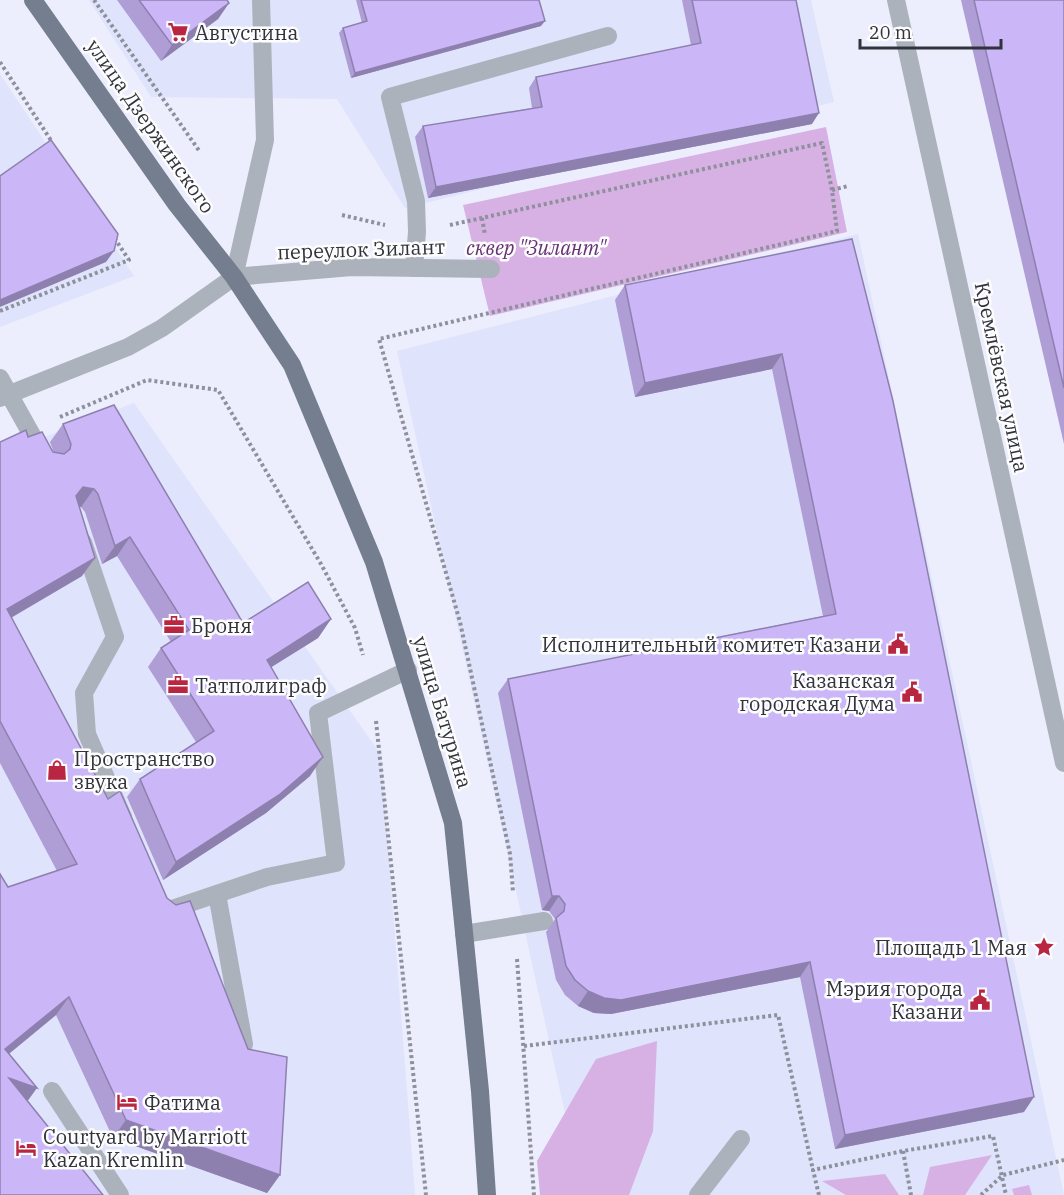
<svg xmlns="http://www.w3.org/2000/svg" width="1064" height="1195" viewBox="0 0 1064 1195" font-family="'IBM Plex Serif',serif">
	<rect width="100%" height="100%" fill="#eceefd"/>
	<g fill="#dfe3fc">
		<path d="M 89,0 L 811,0 L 834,102 L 405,208 L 337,99 L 151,97 Z"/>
		<path d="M 0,74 L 134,276 L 0,327 Z"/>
		<path d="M 858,234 L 1064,1195 L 583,1195 L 397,351 Z"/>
		<path d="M 134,403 L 381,755 L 415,1195 L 0,1195 L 0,454 Z"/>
	</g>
	<g fill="#d7b0e4">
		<path d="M 826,127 L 847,232 L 490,316 L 463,205 Z"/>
		<path d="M 657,1041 L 653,1131 L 629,1195 L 540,1195 L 537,1161 L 596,1059 Z"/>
		<path d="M 992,1155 L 965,1195 L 923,1195 L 930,1167 Z"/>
		<path d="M 885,1174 L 899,1195 L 846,1195 L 822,1181 Z"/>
		<path d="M 1029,1185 L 1032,1195 L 1014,1195 L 1012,1189 Z"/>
	</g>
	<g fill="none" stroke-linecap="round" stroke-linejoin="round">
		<g stroke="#8e909c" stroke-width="4" stroke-dasharray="3 3" stroke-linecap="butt">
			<path d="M 94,0 L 200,152"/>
			<path d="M 0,62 L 52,142"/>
			<path d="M 832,190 L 848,186"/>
			<path d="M 342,215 L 385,225"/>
			<path d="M 482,218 L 485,235"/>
			<path d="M 450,225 L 822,143 L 832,190 L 837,231 L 379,339 L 460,622 L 510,854 L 513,892"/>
			<path d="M 0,311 L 129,260 L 115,239"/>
			<path d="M 60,417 L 147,380 L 218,390 L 321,564 L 355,628 L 363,655"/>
			<path d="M 376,721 L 426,1195"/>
			<path d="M 517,959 L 534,1195"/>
			<path d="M 524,1046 L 778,1015 L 813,1170"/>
			<path d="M 903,1151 L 911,1195"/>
			<path d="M 819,1195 L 813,1170 L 903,1151 L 993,1136 L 1006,1195"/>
			<path d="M 981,1195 L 1003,1175 L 1064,1160"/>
		</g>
		<g stroke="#acb2bb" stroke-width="18">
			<path d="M 896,0 L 1064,763"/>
			<path d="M 414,268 L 417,232 L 416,201 L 390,97 L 608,36"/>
			<path d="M 234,277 L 265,140 L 261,0"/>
			<path d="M 234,277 L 352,267 L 491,269"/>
			<path d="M 0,378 L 43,455"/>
			<path d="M 0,398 L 128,347 L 162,328 L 234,277"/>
			<path d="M 83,542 L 115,637 L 84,693 L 87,734 L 123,817"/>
			<path d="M 217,894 L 244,1044"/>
			<path d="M 169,910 L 267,877 L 336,863 L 318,713 L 408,670"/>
			<path d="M 464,934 L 544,921"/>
			<path d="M 52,1091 L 120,1195"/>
			<path d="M 698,1195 L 741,1139"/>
		</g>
		<path stroke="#747e8e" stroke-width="18" d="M 33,0 L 177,205 L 234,277 L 292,365 L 374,562 L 453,823 L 480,1091 L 487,1195"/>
	</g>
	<g fill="#af9dd5">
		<path d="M 117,0 L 227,0 L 229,3 L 218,19 L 161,61 Z"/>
		<path d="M 356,0 L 539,0 L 541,26 L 351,78 L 339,33 L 343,28 L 362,23 Z"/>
		<path d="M 682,0 L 796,0 L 812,124 L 428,198 L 415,137 L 423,126 L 532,108 L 529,88 L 536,77 L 691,45 Z"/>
		<path d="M 961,0 L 1064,0 L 1064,444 Z"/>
		<path d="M 852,239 L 1024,1112 L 835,1149 L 800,977 L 611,1014 L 594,1013 L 578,1006 L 565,995 L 556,980 L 546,932 L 555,919 L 549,911 L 542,910 L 498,693 L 508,679 L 823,616 L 772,369 L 635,397 L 615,300 L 625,285 Z"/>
		<path d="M 63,424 L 243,623 L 331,619 L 318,638 L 271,667 L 310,776 L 266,813 L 163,880 L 127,797 L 140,779 L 196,742 L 148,667 L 161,648 L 171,642 L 117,556 L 102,564 L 85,512 L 81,507 L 79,507 L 82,576 L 11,618 L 280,1175 L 267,1193 L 113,1138 L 56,1015 L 9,1054 L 28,1101 L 0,1195 L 8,887 L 57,871 L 0,763 L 0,442 L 28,437 L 54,453 L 50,442 Z"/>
	</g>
	<g fill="#8e80ae">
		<path d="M 229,3 L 218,19 L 161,61 L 172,45 Z"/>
		<path d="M 545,21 L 541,26 L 351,78 L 355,73 Z"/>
		<path d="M 819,113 L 812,124 L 428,198 L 436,187 Z"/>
		<path d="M 114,251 L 106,262 L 0,307 L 0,300 Z"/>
		<path d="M 782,354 L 772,369 L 635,397 L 645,383 Z"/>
		<path d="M 83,487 L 94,489 L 81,507 L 70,506 L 63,514 Z"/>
		<path d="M 130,537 L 117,556 L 102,564 L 115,546 Z"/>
		<path d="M 95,558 L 82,576 L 0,624 L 7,609 Z"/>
		<path d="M 331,619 L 318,638 L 254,678 L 267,660 Z"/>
		<path d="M 323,757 L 310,776 L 266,813 L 163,880 L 176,862 Z"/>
		<path d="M 552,896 L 559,896 L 549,911 L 542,910 Z"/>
		<path d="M 810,962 L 800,977 L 611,1014 L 594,1013 L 578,1006 L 588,991 Z"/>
		<path d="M 69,997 L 56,1015 L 0,1061 L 5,1049 Z"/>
		<path d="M 9,1078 L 37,1088 L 24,1106 Z"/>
		<path d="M 1034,1097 L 1024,1112 L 835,1149 L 845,1135 Z"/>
		<path d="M 126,1120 L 280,1175 L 267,1193 L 113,1138 Z"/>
	</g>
	<g fill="#cbb7f8" stroke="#8e80ae" stroke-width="1.5">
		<path d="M 139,0 L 227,0 L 229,3 L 172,45 Z"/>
		<path d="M 361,0 L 539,0 L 545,21 L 355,73 L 343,28 L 367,21 Z"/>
		<path d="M 692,0 L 796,0 L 819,113 L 436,187 L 423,126 L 542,107 L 536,77 L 701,43 Z"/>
		<path d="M 974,0 L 1064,0 L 1064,388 Z"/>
		<path d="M 51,140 L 118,234 L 114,251 L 0,300 L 0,176 Z"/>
		<path d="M 852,239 L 893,401 L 1034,1097 L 845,1135 L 810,962 L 621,1000 L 604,998 L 588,991 L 575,980 L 566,966 L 556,918 L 564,911 L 565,904 L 559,896 L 552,896 L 508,679 L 836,614 L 782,354 L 645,383 L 625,285 Z"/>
		<path d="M 114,405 L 243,623 L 308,582 L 331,619 L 267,660 L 323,757 L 279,795 L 176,862 L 140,779 L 214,731 L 161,648 L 189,630 L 130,537 L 115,546 L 98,494 L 94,489 L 83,487 L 76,496 L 95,558 L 7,609 L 108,799 L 120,791 L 167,898 L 176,905 L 190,901 L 248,1049 L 287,1057 L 280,1175 L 126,1120 L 69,997 L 5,1049 L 37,1088 L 9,1078 L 103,1195 L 0,1195 L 0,874 L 8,887 L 77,864 L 0,721 L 0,442 L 26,430 L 28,437 L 42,432 L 53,452 L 64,454 L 70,449 L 71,444 L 63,424 Z"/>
	</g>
	<defs>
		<g id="supermarket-bare" transform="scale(1.62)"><path d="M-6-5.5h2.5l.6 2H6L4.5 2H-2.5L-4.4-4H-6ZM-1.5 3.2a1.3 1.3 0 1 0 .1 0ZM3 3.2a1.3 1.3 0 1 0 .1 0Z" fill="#b82642" stroke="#fdfdfd" stroke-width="2.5" paint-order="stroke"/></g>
		<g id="office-bare" transform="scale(1.62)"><path d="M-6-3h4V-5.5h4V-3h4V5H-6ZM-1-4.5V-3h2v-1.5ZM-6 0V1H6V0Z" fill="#b82642" stroke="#fdfdfd" stroke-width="2.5" paint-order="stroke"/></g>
		<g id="civic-bare" transform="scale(1.62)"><path d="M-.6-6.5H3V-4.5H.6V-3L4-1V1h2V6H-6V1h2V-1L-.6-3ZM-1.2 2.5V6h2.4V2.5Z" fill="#b82642" stroke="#fdfdfd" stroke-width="2.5" paint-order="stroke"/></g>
		<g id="shop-bare" transform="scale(1.62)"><path d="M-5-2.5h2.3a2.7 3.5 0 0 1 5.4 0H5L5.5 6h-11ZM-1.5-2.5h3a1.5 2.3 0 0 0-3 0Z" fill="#b82642" stroke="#fdfdfd" stroke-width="2.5" paint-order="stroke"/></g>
		<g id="sight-bare" transform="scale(1.62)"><path d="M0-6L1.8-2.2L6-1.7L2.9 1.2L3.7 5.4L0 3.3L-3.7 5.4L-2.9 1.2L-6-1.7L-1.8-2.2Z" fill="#b82642" stroke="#fdfdfd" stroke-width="2.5" paint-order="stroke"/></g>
		<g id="hotel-bare" transform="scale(1.62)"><path d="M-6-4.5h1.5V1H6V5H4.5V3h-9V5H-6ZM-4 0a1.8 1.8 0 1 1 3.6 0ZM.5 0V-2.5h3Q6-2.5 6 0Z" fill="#b82642" stroke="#fdfdfd" stroke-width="2.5" paint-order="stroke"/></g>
	</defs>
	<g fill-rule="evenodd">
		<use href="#supermarket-bare" x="178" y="32"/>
		<use href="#office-bare" x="174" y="625"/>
		<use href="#civic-bare" x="898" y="644"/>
		<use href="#office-bare" x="178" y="685"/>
		<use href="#civic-bare" x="912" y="692"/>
		<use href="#shop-bare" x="57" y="770"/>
		<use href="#sight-bare" x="1044" y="947"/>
		<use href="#civic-bare" x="980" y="1000"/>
		<use href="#hotel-bare" x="127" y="1102"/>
		<use href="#hotel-bare" x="26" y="1148"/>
	</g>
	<g text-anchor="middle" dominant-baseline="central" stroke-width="5" stroke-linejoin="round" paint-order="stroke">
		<g font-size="20" fill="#31323b" stroke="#fdfdfd" text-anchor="start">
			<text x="195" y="32">Августина</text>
			<text x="191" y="625">Броня</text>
			<text x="881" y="644" text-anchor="end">Исполнительный комитет Казани</text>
			<text x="895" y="680" text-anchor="end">Казанская<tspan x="895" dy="23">городская Дума</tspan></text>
			<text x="195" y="685">Татполиграф</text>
			<text x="74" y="758">Пространство<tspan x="74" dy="23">звука</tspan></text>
			<text x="1027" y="947" text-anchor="end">Площадь 1 Мая</text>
			<text x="963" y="988" text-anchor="end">Мэрия города<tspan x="963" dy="23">Казани</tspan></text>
			<text x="144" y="1102">Фатима</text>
			<text x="43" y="1136">Courtyard by Marriott<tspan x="43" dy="23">Kazan Kremlin</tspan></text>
		</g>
		<g font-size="20" fill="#31323b" stroke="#fdfdfd">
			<text transform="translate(151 126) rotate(55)">улица Дзержинского</text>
			<text transform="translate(361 249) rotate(-2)">переулок Зилант</text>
			<text transform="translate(1002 377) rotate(78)">Кремлёвская улица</text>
			<text transform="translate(443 712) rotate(73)">улица Батурина</text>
		</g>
		<g font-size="20" font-style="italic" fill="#653074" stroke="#fdfdfd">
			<text x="536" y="247">сквер "Зилант"</text>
		</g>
	</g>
	<path d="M860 39v9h141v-9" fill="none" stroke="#31323b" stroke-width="3"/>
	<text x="869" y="39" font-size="18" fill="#31323b" stroke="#fdfdfd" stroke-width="4.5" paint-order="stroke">20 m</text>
</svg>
